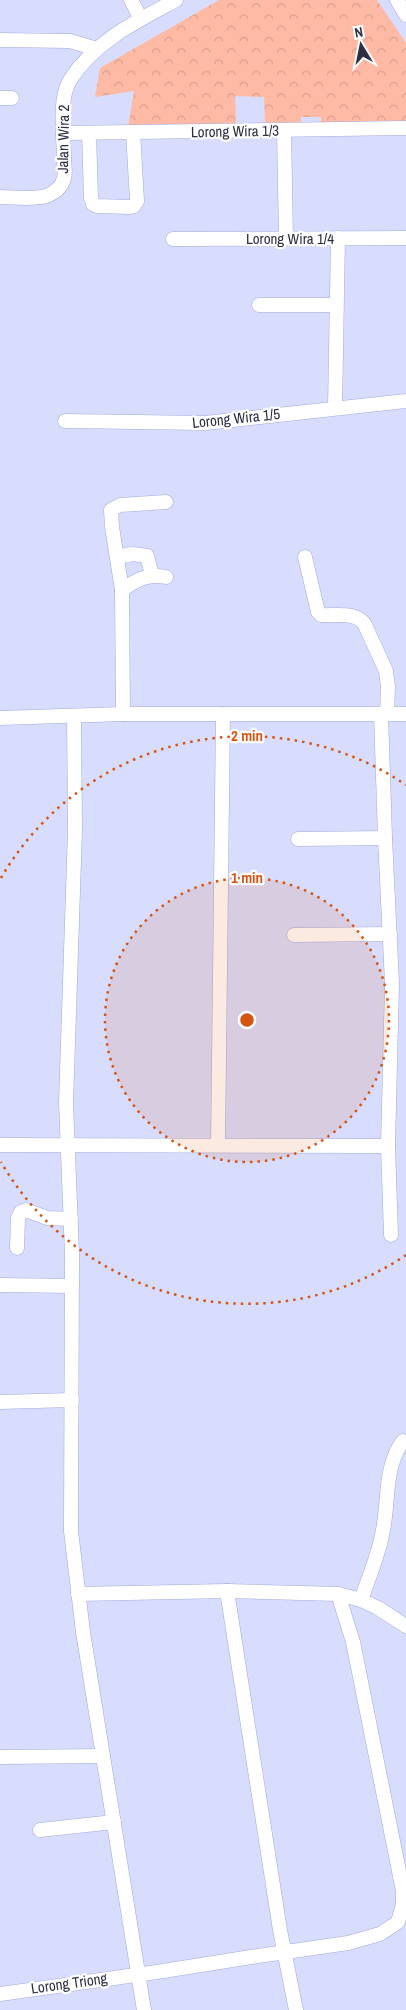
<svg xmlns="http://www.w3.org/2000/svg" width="406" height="2010" viewBox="0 0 406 2010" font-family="'Archivo Narrow',sans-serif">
	<defs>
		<pattern id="park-crowns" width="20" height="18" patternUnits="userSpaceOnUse" patternTransform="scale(1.25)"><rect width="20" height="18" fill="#febaa4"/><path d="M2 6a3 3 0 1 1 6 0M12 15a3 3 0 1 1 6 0" fill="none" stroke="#daa08e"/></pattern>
	</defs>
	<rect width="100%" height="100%" fill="#d8ddfd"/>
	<path fill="url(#park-crowns)" d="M 219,0 L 377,0 L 406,43 L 406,123 L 321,124 L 321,117 L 301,117 L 301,124 L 265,124 L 264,97 L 235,96 L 236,125 L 128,128 L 134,91 L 95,97 L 100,68 Z"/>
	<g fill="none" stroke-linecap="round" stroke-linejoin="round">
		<g stroke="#a2aadc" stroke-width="15">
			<g id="minor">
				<path d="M 131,0 L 141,19"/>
				<path d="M 397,0 L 406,15"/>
				<path d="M 0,40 L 70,41 L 97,49"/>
				<path d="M 0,98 L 12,98"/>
				<path d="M 284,130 L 286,238"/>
				<path d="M 64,133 L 406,128"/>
				<path d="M 89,133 L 91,198 L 93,204 L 97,206 L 130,207 L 134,206 L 137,201 L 133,132"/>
				<path d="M 0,197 C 15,197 31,200 46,196 C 54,193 62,187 64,178 C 66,172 64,165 64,159 C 64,136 58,100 70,80 C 95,41 137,21 176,0"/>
				<path d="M 173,239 L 406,238"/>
				<path d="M 259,305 L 336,305"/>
				<path d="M 335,408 L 338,238"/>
				<path d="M 65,421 L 205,423 L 406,401"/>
				<path d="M 117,557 L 133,554 L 147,556 L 152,575"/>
				<path d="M 305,557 L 318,612 L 321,615 C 335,616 357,611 365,625 L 386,671 L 388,687 L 387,714"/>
				<path d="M 122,590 C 136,580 148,573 166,577"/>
				<path d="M 123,714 L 122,590 L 112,527 L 111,510 L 120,505 L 166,502"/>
				<path d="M 381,714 L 385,838 L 392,983 L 388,1146 L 391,1235"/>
				<path d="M 74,716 L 75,830 L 66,1103 L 72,1254 L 71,1531 L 83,1632 L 144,2010"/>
				<path d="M 0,718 L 123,714 L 406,714"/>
				<path d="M 298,839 L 385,838"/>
				<path d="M 294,935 L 390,934"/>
				<path d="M 0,1145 L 388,1146"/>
				<path d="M 218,1145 L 223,714"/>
				<path d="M 17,1248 L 18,1218 L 21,1212 L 26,1210 L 47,1218 L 71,1219"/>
				<path d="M 0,1285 L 72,1286"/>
				<path d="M 0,1402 L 72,1400"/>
				<path d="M 227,1591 L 280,1930 L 296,2010"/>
				<path d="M 78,1594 L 227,1591 L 338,1594 L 361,1600 L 378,1608 L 406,1626"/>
				<path d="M 361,1600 C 369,1577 379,1554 383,1530 C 389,1500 384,1467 403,1441"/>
				<path d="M 0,1757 L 103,1756"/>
				<path d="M 40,1830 L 114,1822"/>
				<path d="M 0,1994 L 157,1972 L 251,1957 L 348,1943 L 380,1934 L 398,1922 L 403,1904 L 403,1891 L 353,1642 L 338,1594"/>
			</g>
		</g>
		<use href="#minor" stroke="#fff" stroke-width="14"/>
	</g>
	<circle cx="247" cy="1020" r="142" fill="#d55512" fill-opacity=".12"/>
	<g fill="none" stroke="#d55512" stroke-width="2.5" stroke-dasharray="2.5 5">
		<circle cx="247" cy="1020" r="142"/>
		<path d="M406 1255A284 284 0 0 1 1 1162M1 878A284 284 0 0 1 406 785"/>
	</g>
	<g text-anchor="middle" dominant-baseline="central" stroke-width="4.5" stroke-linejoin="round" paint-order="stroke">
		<g font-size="15" fill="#2d2f43" stroke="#fff">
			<text transform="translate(235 131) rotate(-1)">Lorong Wira 1/3</text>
			<text transform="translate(63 139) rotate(-89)">Jalan Wira 2</text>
			<text x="290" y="238">Lorong Wira 1/4</text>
			<text transform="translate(236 418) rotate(-6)">Lorong Wira 1/5</text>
			<text transform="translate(69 1983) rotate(-8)">Lorong Triong</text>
		</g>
	</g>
	<circle cx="247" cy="1020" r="8" fill="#d55512" stroke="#fff" stroke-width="2.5"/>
	<g font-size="15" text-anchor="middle" font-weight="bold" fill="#d55512" stroke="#fff" stroke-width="4.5" stroke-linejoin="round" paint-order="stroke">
		<text x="247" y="741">2 min</text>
		<text x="247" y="883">1 min</text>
	</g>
	<g transform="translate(361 45) rotate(350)" stroke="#ffffff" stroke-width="4" paint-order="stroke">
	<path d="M0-4L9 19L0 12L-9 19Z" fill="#2d2f43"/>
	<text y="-8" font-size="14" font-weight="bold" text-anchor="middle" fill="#2d2f43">N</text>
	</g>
</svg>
